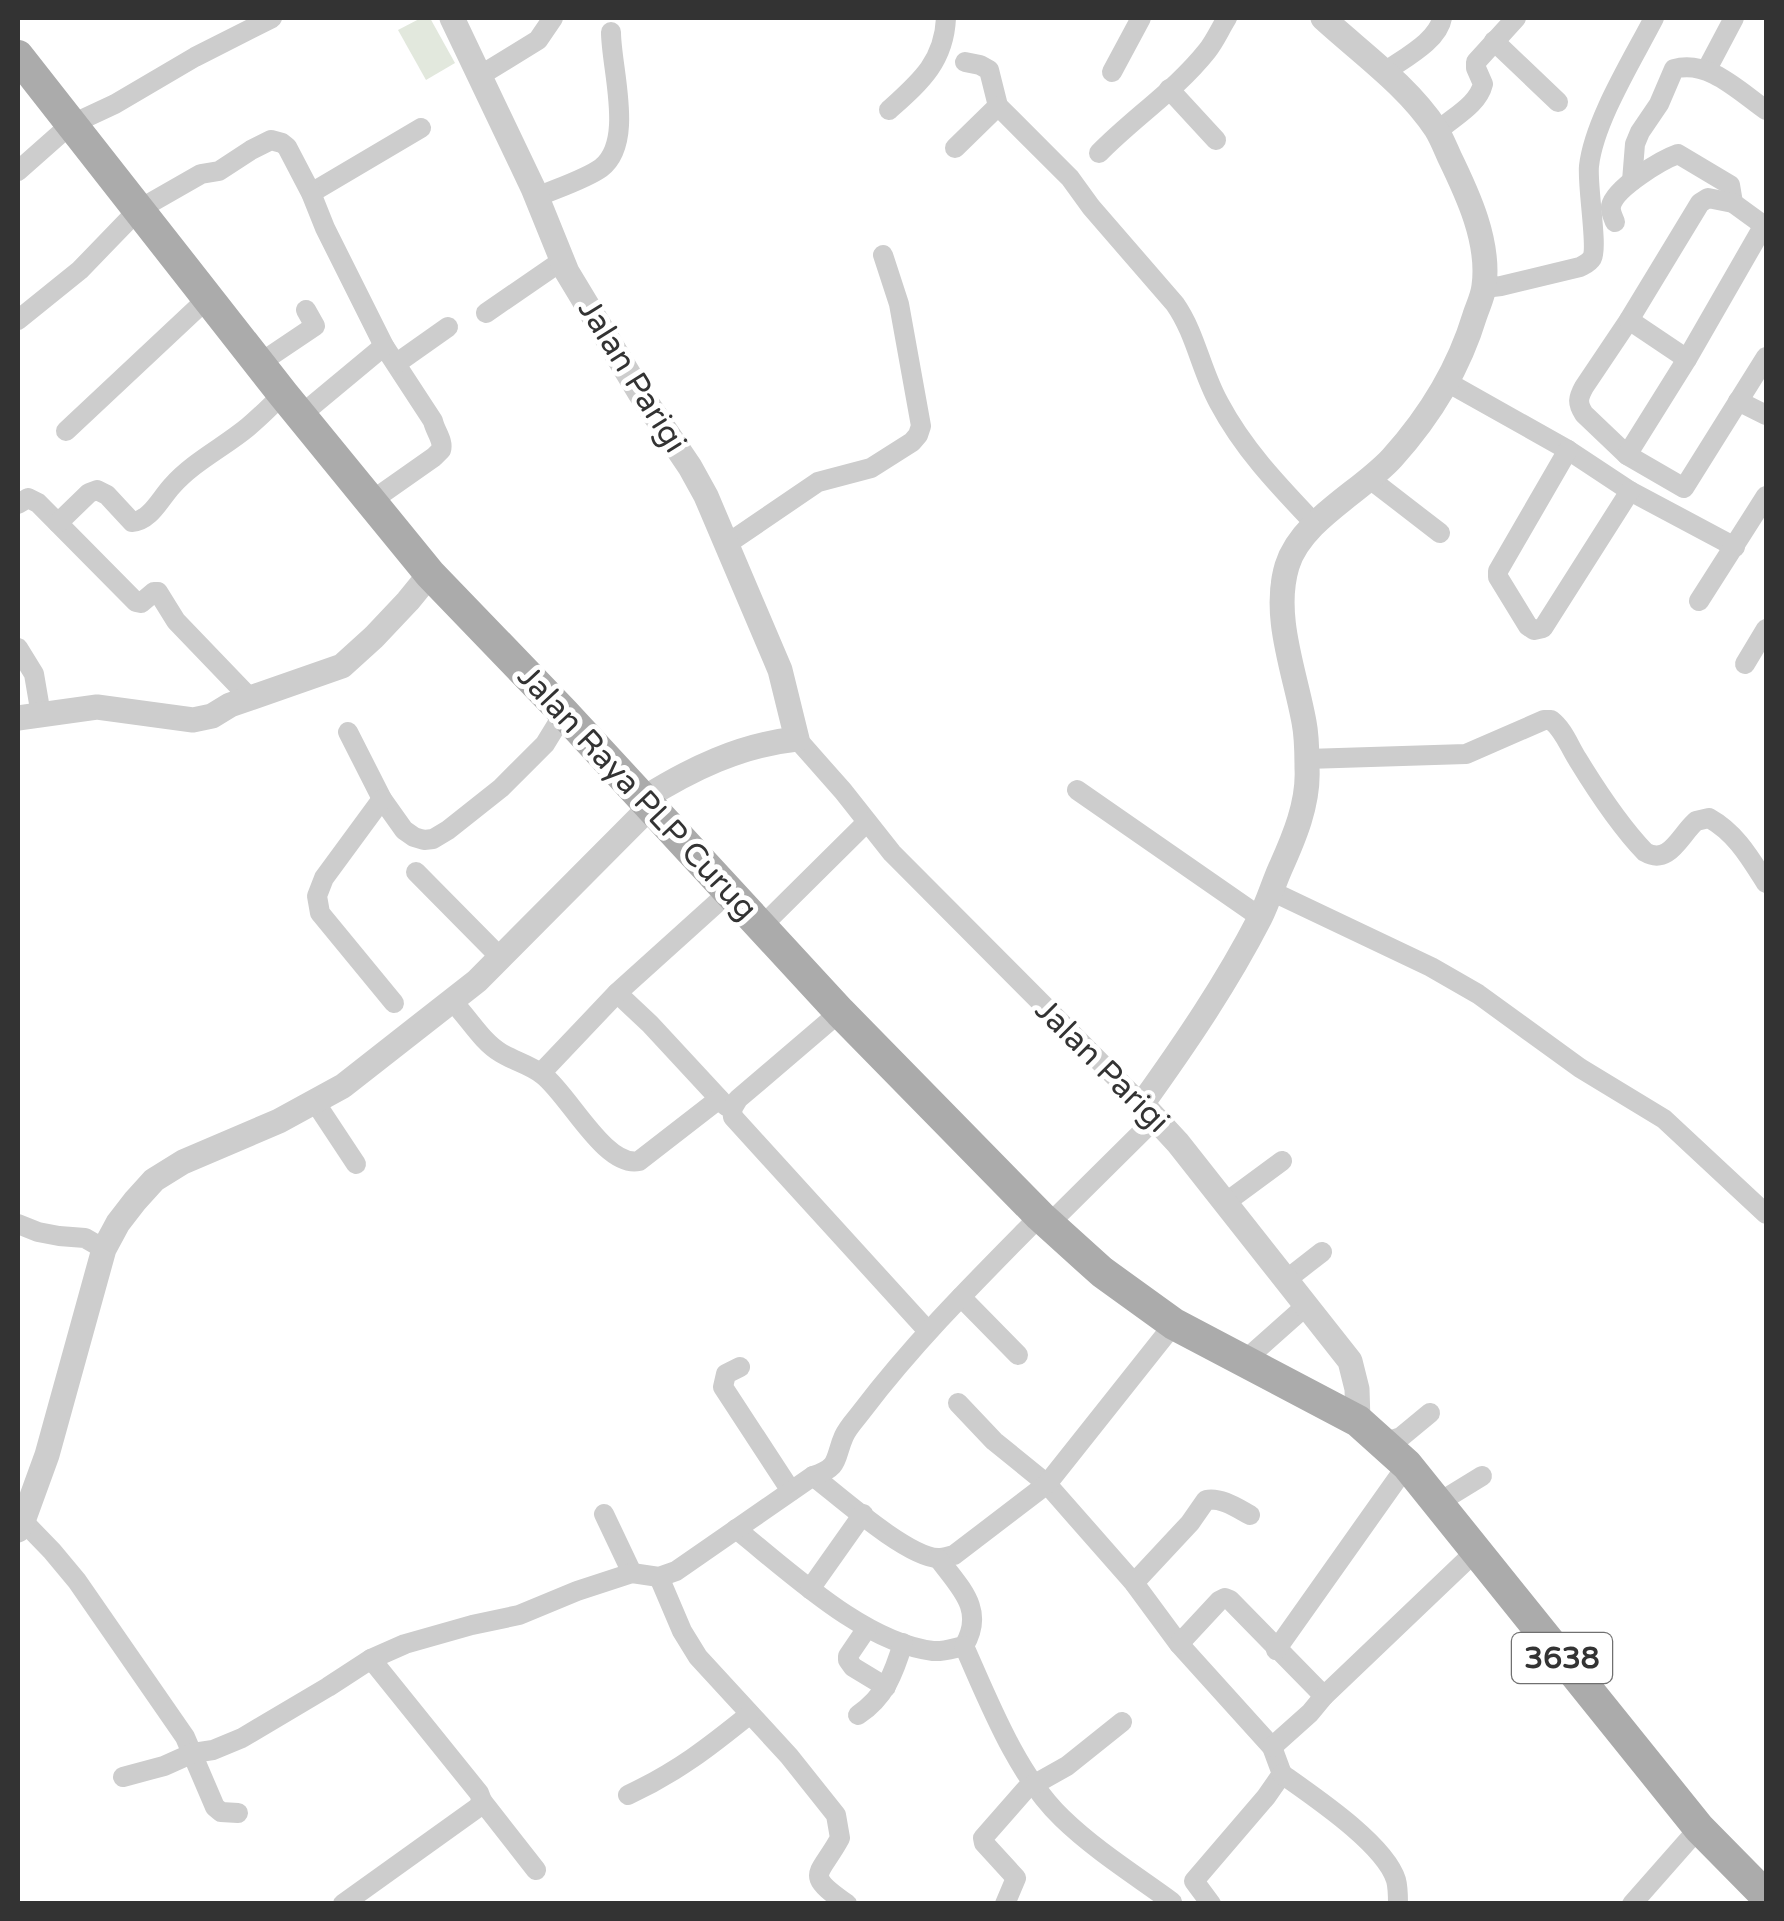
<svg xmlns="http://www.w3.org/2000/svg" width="1784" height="1921" viewBox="0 0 1784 1921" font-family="'Varela Round',sans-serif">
	<rect width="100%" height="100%" fill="#fff"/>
	<path fill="#e2e8dd" d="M 421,18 L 430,18 L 455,63 L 426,80 L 398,30 Z"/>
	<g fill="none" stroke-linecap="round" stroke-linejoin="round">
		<g stroke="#cdcdcd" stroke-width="20">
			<path d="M 1494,41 L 1558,102"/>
			<path d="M 965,62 L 980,65 L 989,70 L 998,106 L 1070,178 L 1091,207 L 1175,304 C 1196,334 1201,371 1219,403 C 1244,450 1279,486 1315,524"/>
			<path d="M 1707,69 L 1734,18"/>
			<path d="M 1112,72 L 1141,18"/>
			<path d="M 1385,72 C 1404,58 1438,41 1442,18"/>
			<path d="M 481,75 L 538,40 L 553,18"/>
			<path d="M 1169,89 L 1216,140"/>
			<path d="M 889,110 C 920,82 944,62 946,18"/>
			<path d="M 1438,131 C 1453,117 1478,105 1483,84 L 1476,68 L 1476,62 L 1516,18"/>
			<path d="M 955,148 L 998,106"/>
			<path d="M 1099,153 C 1133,118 1176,90 1207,51 C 1215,41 1220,29 1227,18"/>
			<path d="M 18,171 L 70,125 L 115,104 L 195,57 L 272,18"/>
			<path d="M 1632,181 L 1635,144 L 1640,132 L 1659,104 L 1674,69 C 1708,59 1740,92 1766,110"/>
			<path d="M 311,193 L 421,128"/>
			<path d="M 537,197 C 555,189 586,179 601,168 C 635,142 611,69 611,32"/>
			<path d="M 1615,222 C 1613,217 1610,211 1611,206 C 1615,188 1661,160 1678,154 L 1730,185 L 1733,203"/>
			<path d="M 1766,227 L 1733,203 L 1708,198 L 1700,203 L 1629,320 L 1584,387 C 1578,398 1577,403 1584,414 L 1627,455 L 1684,488 L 1766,357"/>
			<path d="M 1484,288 L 1501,286 L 1580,267 C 1585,264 1589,263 1592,258 C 1598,247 1587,186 1589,166 C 1594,121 1633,59 1654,18"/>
			<path d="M 486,313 L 563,260"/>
			<path d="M 18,320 L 80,270 L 138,210 L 201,174 L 219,171 L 251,150 L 271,140 L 282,143 L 287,147 L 311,193 L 325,228 L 384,346 L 433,421 C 435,431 444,441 441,450 L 434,457 L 370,502"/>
			<path d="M 1629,320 L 1687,359"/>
			<path d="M 260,363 L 315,326 L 306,310"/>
			<path d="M 397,363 L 448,327"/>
			<path d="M 1447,382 L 1568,450 L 1630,491 L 1735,547"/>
			<path d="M 1738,401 L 1766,415"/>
			<path d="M 301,415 L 384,346"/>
			<path d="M 66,431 L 209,297"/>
			<path d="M 1568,450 L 1498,571 L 1498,577 L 1528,626 L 1534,630 L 1543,628 L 1630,491"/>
			<path d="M 1627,455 L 1687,359 L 1764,225"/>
			<path d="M 1370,479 L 1440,533"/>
			<path d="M 18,504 L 28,498 L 38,503 L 136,602 L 141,603 L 154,592 L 158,592 L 176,621 L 250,698"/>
			<path d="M 58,523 L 89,493 L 97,490 L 107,495 L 132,522 C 150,521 160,499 172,486 C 193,462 224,447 248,427 C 260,417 272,405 283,394"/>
			<path d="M 727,544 L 818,482 L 871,468 L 912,442 L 918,435 L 921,426 L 899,304 L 883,255"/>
			<path d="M 1699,601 L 1766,496"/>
			<path d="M 18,648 L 34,674 L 41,715"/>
			<path d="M 1745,664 L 1766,629"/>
			<path d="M 348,732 L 382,799 L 404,830 L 414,837 L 424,840 L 433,839 L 448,830 L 501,788 L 545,744 L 564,713"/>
			<path d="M 797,739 L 843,791 L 892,853 L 1142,1104"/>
			<path d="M 1307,759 L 1466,754 L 1544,720 L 1551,720 C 1564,730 1569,746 1578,760 C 1597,791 1619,825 1645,852 C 1667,865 1678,840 1692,825 L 1696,821 L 1709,818 C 1736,833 1750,858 1766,883"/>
			<path d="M 1077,790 L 1260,917"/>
			<path d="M 382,799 L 324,878 L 317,896 L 320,913 L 394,1003"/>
			<path d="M 416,872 L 501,958"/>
			<path d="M 1271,891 L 1431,967 L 1478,994 L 1580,1068 L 1664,1119 L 1766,1214"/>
			<path d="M 761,927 L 867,822"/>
			<path d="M 617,993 L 650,1024 L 726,1106"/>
			<path d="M 452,1001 C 469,1018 481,1041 501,1053 C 514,1061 531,1065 543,1075 C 569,1095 605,1168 639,1161 L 719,1099"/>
			<path d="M 840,1012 L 738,1099 L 732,1109 L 733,1117 L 927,1330"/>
			<path d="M 541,1073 L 617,993 L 729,892"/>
			<path d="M 315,1102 L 356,1164"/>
			<path d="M 1225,1203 L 1282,1161"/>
			<path d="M 18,1224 L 38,1232 L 59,1236 L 85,1238 L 104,1249"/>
			<path d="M 1049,1224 L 1156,1118"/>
			<path d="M 1286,1280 L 1322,1252"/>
			<path d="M 961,1297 L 1018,1355"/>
			<path d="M 1244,1361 L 1307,1305"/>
			<path d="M 740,1367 L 726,1374 L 723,1387 L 791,1491"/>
			<path d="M 958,1403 L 994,1441 L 1047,1484 L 1134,1583 L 1179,1644 L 1272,1747 L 1282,1774 L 1266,1797 L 1194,1881 L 1211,1904"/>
			<path d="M 1383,1443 L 1401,1437 L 1430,1413"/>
			<path d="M 813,1476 C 839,1496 907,1557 938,1558 C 944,1558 949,1556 954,1555 L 1047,1484 L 1174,1324"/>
			<path d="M 1438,1503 L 1482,1476"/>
			<path d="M 604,1514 L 632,1573"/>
			<path d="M 23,1521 L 52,1551 L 77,1581 L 185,1737 L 215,1807 L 221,1812 L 238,1813"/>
			<path d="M 736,1529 C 790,1572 864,1643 933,1651 C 944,1652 954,1648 964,1646 C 986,1609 959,1587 938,1558"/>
			<path d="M 659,1577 L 682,1631 L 698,1657 L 789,1756 L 836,1815 L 840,1838 C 819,1877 803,1873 847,1904"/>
			<path d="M 1134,1583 L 1190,1523 L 1206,1500 C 1221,1497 1237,1508 1250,1515"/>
			<path d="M 810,1589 L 863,1514"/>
			<path d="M 867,1628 L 848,1656 L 848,1660 L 853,1667 L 886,1687"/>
			<path d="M 1179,1644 L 1219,1601 L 1225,1598 L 1230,1600 L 1324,1696"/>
			<path d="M 964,1646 C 989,1702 1017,1775 1062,1818 C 1095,1850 1135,1875 1172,1902"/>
			<path d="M 1276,1650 L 1407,1465"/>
			<path d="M 371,1659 L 479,1793 L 482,1801 L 536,1870"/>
			<path d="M 858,1715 C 885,1697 894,1673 903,1643"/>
			<path d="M 1272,1747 L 1310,1713 L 1324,1696 L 1476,1551"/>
			<path d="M 1282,1774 C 1313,1796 1385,1844 1396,1880 C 1398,1887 1398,1896 1398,1904"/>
			<path d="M 123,1777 L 164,1766 L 193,1753 L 213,1750 L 242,1738 L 328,1687 L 371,1659 L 405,1644 L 472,1625 L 519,1615 L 577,1591 L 632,1573 L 659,1577 L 676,1571 L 813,1476 C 841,1467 834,1458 844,1436 C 848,1427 856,1419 862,1411 C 916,1340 978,1279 1040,1216"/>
			<path d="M 628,1795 C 677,1772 708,1748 750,1714"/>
			<path d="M 343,1904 L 477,1808 L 482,1801"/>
			<path d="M 1005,1904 L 1016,1878 L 984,1843 L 983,1838 L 1026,1789 L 1067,1766 L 1122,1722"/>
			<path d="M 1632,1904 L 1699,1828"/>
		</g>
		<g stroke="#cdcdcd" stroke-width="25">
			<path d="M 452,18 L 533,188 L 567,272 L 640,393 L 690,467 L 706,496 L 780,670 L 797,739 C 740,745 691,769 643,799"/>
			<path d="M 1323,18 C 1360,52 1408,86 1436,129 C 1441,137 1445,147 1449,156 C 1468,195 1490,242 1484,286 C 1483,296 1478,306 1475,315 C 1459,368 1429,417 1392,458 C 1361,492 1301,520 1287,566 C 1272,616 1295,672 1304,722 C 1307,737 1307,753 1307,768 C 1309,803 1294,838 1280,869 C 1273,885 1268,902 1260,918 C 1226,984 1185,1044 1142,1104 L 1178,1143 L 1350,1361 L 1357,1389 L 1358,1421"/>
			<path d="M 18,718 L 97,707 L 193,720 L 212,716 L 230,705 L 342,666 L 374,637 L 408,601 L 430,574"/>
			<path d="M 18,1530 L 23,1521 L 47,1455 L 104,1249 L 118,1223 L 135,1201 L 154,1180 L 183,1162 L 279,1121 L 343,1086 L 477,981 L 650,807"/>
		</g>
		<path stroke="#ababab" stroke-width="32" d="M 18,56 L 283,394 L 430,574 L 564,713 L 840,1012 L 1040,1216 L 1102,1272 L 1174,1324 L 1358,1421 L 1407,1465 L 1699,1828 L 1766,1896"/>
	</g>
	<g text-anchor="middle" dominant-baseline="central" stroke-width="10" stroke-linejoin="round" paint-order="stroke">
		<rect fill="#fff" stroke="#707070" stroke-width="2.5" x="1512" y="1633" width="100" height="50" rx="8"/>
		<g font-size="30" font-weight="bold" fill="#333">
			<text x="1562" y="1658">3638</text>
		</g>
		<g font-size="32" fill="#333" stroke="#fff">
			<text transform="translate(632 376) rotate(58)">Jalan Parigi</text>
			<text transform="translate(637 793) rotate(47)">Jalan Raya PLP Curug</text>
			<text transform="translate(1102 1066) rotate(45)">Jalan Parigi</text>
		</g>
	</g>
	<rect width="1784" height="1921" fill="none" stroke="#333333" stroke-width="40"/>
</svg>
